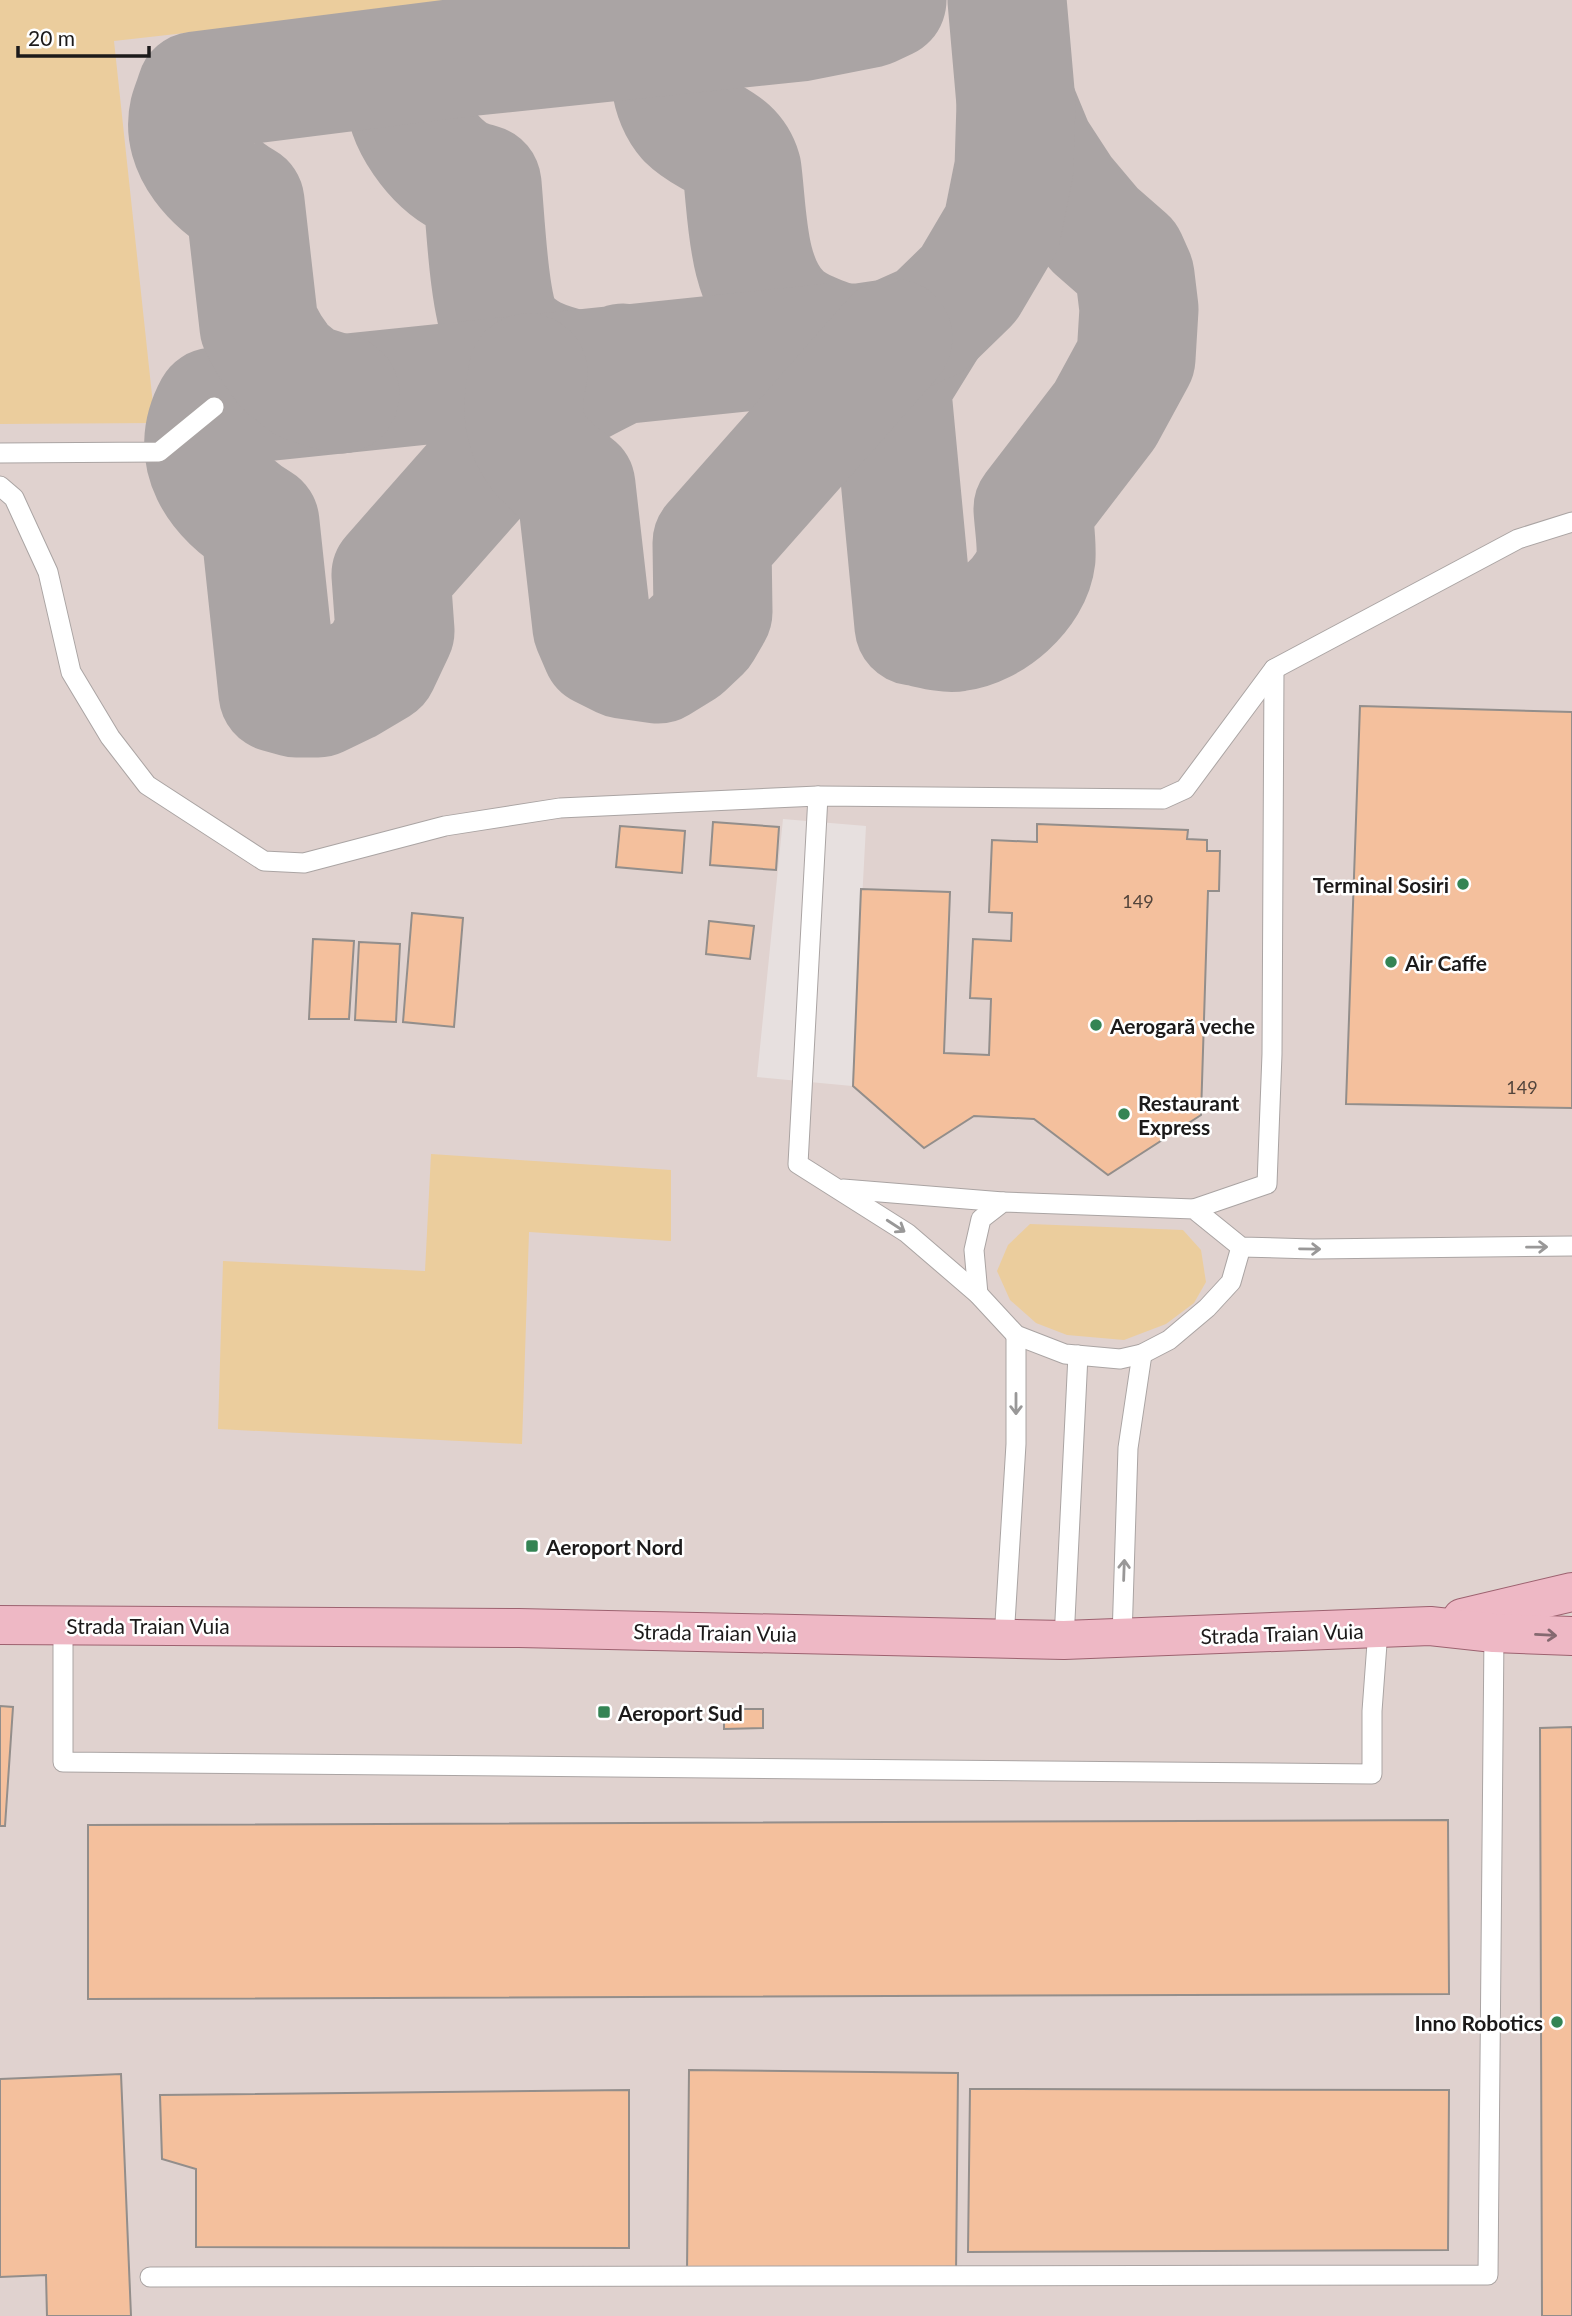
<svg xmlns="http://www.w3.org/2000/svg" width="1572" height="2316" viewBox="0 0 1572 2316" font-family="Lato,sans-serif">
	<rect width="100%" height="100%" fill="#e7e0df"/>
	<path fill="#e0d2cf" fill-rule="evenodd" d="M 0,0 L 1572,0 L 1572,2316 L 0,2316 ZM 783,819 L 866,826 L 852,1086 L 757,1077 Z"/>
	<g fill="#ebcd9d">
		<path d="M 0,0 L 476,0 L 114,41 L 155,423 L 0,424 Z"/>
		<path d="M 431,1154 L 671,1170 L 671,1241 L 529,1232 L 522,1444 L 218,1429 L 223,1261 L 425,1271 Z"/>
		<path d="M 1030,1224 L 1183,1230 L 1201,1250 L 1206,1282 L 1194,1303 L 1166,1324 L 1124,1340 L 1067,1335 L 1036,1323 L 1010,1300 L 997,1271 L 1008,1245 Z"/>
	</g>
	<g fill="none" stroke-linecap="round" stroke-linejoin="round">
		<g stroke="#aaa4a4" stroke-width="119">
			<path d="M 671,36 C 668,63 667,97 687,120 C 707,140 733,140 742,170 C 748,217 746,279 782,314 C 798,329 821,336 840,343"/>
			<path d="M 408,65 C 407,74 405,83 405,92 C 404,123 434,163 461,177 C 468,180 475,182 482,184 C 485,214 489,309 503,330 C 520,354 546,362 573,369"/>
			<path d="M 931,321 L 897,376 L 892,393 L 914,626 C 927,628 945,634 957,632 C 991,628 1032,593 1036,558 C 1037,542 1034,525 1033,509 L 1105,415 L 1136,358 L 1139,309 L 1135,276 L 1127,258 L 1095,230 L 1063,192 L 1035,149 L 1016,103"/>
			<path d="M 623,363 C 588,381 554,396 525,423 L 391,575 L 395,631 L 379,665 L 347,684 L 318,698 L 296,698 L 278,693 L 260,523 C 217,497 187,456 214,407 L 830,343 L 859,343 L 893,338 L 931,321 L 969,284 L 1002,228 L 1014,168 L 1016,103 L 1007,0"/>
			<path d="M 528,373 C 516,431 530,452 576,486 L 592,627 L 601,648 L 623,659 L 658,664 L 684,648 L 702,631 L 713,612 L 712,543 L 893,338"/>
			<path d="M 340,394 L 305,383 L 284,366 L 270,346 L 259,326 L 245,202 C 215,185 180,151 189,112 C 191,105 194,98 196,91 L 466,57 L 799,22 L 870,8 L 887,0"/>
		</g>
	</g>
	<g fill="#f4c09d" stroke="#938e8b" stroke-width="2">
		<path d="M 1360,706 L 1572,712 L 1572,1108 L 1346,1104 Z"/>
		<path d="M 713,822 L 779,827 L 776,870 L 710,865 Z"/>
		<path d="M 1037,824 L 1188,830 L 1187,839 L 1207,840 L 1207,851 L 1220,851 L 1219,891 L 1208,891 L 1201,1115 L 1108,1175 L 1034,1119 L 974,1116 L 924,1148 L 853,1086 L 861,889 L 950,892 L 944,1053 L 989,1055 L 991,999 L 970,998 L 973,939 L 1011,941 L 1012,913 L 989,912 L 992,840 L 1037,842 Z"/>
		<path d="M 620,826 L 685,831 L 682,873 L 616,867 Z"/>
		<path d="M 412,913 L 463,918 L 454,1027 L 403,1022 Z"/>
		<path d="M 709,921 L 754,926 L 750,959 L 706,954 Z"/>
		<path d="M 313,939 L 354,941 L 349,1019 L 309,1019 Z"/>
		<path d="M 359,942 L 400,944 L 396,1022 L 355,1020 Z"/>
		<path d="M 0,1706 L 13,1707 L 5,1826 L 0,1826 Z"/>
		<path d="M 724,1709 L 763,1709 L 763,1728 L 724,1729 Z"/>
		<path d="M 1572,1727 L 1572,2316 L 1542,2316 L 1540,1728 Z"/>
		<path d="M 1448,1820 L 1449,1994 L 88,1999 L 88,1825 Z"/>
		<path d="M 689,2070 L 958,2073 L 956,2275 L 687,2272 Z"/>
		<path d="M 121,2074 L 131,2316 L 47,2316 L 46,2275 L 0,2277 L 0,2079 Z"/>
		<path d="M 970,2089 L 1449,2090 L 1448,2250 L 968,2252 Z"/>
		<path d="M 629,2090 L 629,2248 L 196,2247 L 196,2169 L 162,2159 L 160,2095 Z"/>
	</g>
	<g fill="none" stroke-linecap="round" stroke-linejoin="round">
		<g stroke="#aaa4a3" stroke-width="21">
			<g id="lane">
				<path d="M 0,453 L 159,452 L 214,407"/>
				<path d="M 0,486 L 14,498 L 48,572 L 71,672 L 110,737 L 147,785 L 264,861 L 304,863 L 445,826 L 560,808 L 818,796 L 1163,799 L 1185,789 L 1274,669 L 1518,539 L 1572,522"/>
				<path d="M 818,796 L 798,1164 L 907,1233 L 978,1294 L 1016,1335 L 1065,1354 L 1120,1359 L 1142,1354 L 1169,1340 L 1207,1308 L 1231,1282 L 1241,1247"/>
				<path d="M 843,1189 L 1003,1202"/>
				<path d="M 1194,1209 L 1267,1184 L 1272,1054 L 1274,669"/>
				<path d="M 978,1294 L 974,1250 L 981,1219 L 1003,1202 L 1194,1209 L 1241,1247 L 1313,1249 L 1572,1246"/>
				<path d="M 63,1625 L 63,1762 L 1372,1774 L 1372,1711 L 1378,1630"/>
				<path d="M 1122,1638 L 1128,1448 L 1142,1354"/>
				<path d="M 1004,1639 L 1016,1444 L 1016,1335"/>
				<path d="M 1064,1640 L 1078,1355"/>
				<path d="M 150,2277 L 1488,2275 L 1494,1633"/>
			</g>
		</g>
		<g stroke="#9d6270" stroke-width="40">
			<g id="primary">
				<path d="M 1462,1618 L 1572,1592"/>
				<path d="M 0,1625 L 519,1628 L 1064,1640 L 1430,1626 L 1494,1633 L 1572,1636"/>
			</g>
		</g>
		<use href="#lane" stroke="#fff" stroke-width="19"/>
		<use href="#primary" stroke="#eeb8c5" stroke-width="38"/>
	</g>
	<defs><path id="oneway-shaft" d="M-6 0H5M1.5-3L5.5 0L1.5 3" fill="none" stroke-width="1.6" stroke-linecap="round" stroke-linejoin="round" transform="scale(1.75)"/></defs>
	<g stroke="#999898">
		<use href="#oneway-shaft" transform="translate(896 1226) rotate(33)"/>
		<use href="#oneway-shaft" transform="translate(1537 1247) rotate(-1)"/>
		<use href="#oneway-shaft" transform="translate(1310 1249) rotate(1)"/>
		<use href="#oneway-shaft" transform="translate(1016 1404) rotate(90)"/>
		<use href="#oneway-shaft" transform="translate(1124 1570) rotate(-88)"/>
	</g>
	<use stroke="#856970" href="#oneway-shaft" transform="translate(1546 1635) rotate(3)"/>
	<g fill="#348454" stroke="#fff" stroke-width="2.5">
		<circle cx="1463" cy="884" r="7"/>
		<circle cx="1391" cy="962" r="7"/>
		<circle cx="1096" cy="1025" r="7"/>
		<circle cx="1124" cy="1114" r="7"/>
		<rect x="525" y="1539" width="14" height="14" rx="3.5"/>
		<rect x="597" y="1705" width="14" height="14" rx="3.5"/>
		<circle cx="1557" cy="2022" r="7"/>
	</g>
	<g text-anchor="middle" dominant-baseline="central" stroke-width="5" stroke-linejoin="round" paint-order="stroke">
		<g font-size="18" fill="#52443b">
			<text x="1138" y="901">149</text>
			<text x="1522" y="1087">149</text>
		</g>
		<g font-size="21" font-weight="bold" fill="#1c1a1a" stroke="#fff" text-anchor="start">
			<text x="1449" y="884" text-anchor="end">Terminal Sosiri</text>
			<text x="1405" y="962">Air Caffe</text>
			<text x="1110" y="1025">Aerogară veche</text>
			<text x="1138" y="1102">Restaurant<tspan x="1138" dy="24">Express</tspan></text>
			<text x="546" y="1546">Aeroport Nord</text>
			<text x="618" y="1712">Aeroport Sud</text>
			<text x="1543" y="2022" text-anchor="end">Inno Robotics</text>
		</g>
		<g font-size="21" fill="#1c1a1a" stroke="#fff">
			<text x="148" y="1625">Strada Traian Vuia</text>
			<text transform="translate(715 1632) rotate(1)">Strada Traian Vuia</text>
			<text transform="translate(1282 1633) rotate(-2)">Strada Traian Vuia</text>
		</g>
	</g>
	<path d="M18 46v10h131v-10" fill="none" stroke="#1c1a1a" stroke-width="3.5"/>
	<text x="28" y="46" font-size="21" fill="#1c1a1a" stroke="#ffffff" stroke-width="5" paint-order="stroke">20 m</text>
</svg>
